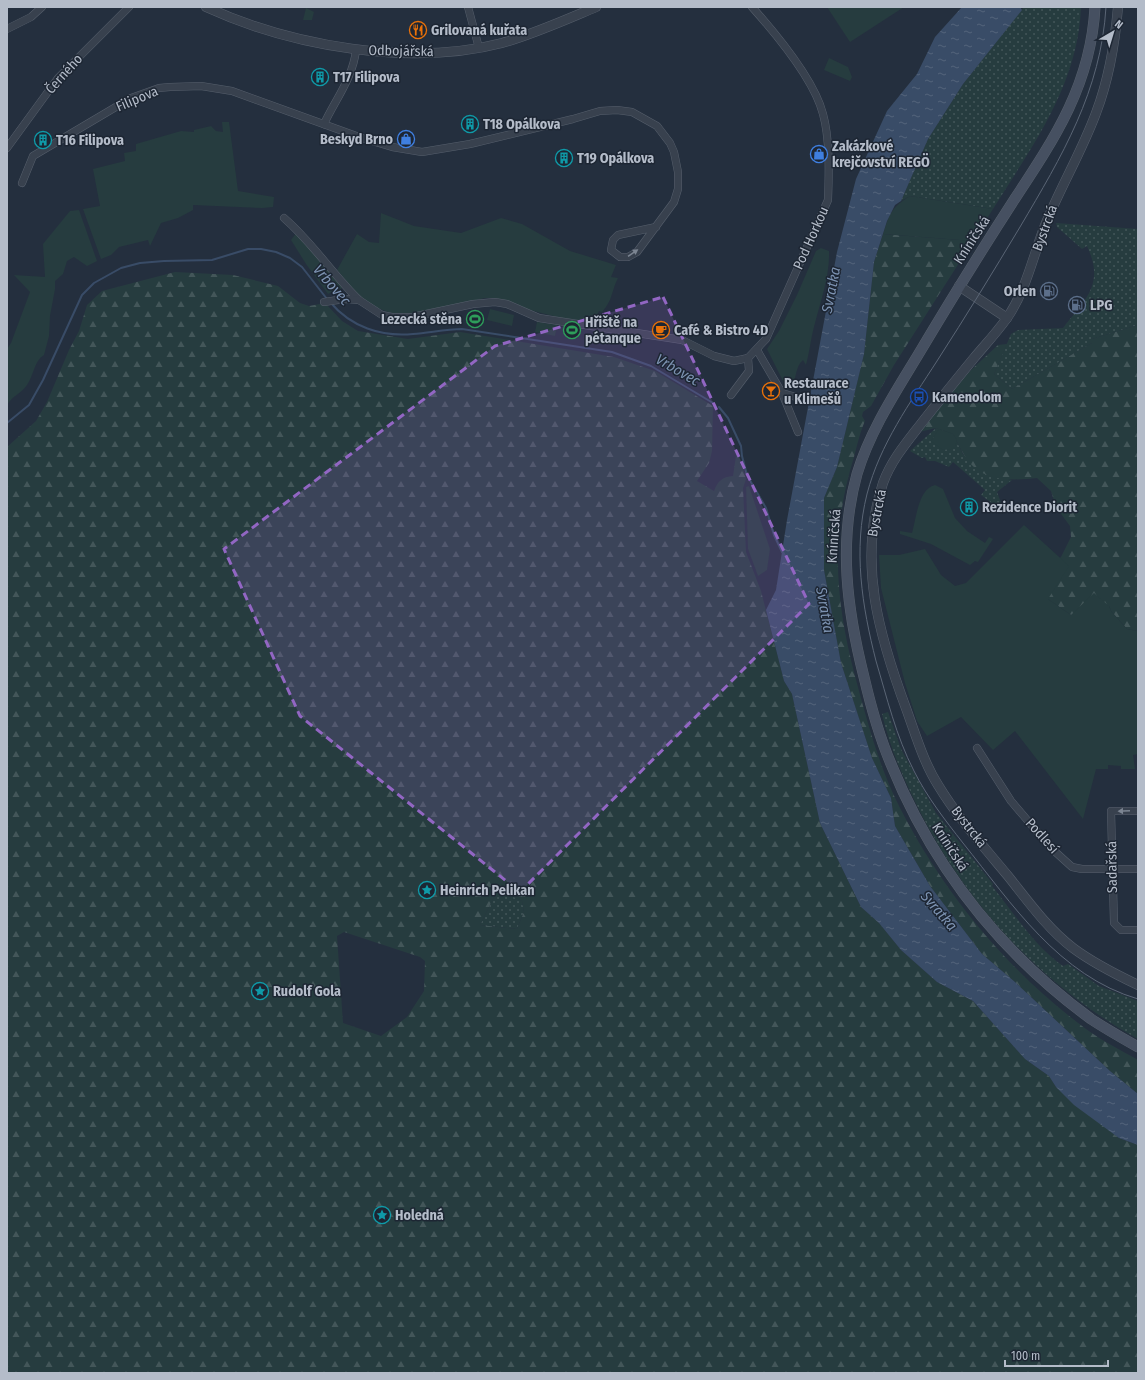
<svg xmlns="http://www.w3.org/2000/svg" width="1145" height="1380" viewBox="0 0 1145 1380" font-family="'Fira Sans Condensed',sans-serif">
	<defs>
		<pattern id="grass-dots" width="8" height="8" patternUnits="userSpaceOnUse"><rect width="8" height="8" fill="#263c3f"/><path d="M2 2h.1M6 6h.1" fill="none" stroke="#435659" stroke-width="1.8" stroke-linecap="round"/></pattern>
		<pattern id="forest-firs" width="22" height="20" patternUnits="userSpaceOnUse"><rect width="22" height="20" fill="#263c3f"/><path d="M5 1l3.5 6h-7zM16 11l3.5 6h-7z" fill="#435659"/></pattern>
		<pattern id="water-ripples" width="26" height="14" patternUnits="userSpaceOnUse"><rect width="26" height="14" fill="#394c67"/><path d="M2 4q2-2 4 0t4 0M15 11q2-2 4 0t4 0" fill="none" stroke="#53647b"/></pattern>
	</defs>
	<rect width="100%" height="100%" fill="#242f3e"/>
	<g fill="url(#grass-dots)">
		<path d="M 1024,7 L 1081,7 C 1078,85 1033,145 993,209 L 910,196 L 901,201 L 928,139 L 963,84 Z"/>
		<path d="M 1056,223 L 1138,229 L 1138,325 L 1092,339 L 1092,343 L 1012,389 L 994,374 L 1011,334 L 1018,330 L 1063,328 C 1086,299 1105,284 1087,246 L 1082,249 L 1057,227 Z"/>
		<path d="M 936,428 L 953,434 L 963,454 L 987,474 L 1012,480 L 997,492 L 1005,513 L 981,495 L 985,490 L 953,462 L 949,467 L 935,461 L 927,461 L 925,457 L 922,458 L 910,451 Z"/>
		<path d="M 888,712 L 901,749 L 936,813 L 993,884 L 992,886 C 1014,913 1034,946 1063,966 L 1068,964 L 1099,986 L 1138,1001 L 1138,1039 C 1037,983 958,895 910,791 C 898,766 888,740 882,714 Z"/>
		<path d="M 498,889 L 522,901 L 524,912 L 517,929 L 480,925 Z"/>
	</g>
	<g fill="url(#forest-firs)" fill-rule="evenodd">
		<path d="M 883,234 L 973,241 L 894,365 L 871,406 L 863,412 L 862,416 L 865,421 C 860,432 857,446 854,457 C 830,534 835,599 855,676 C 867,721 879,767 900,808 C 944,894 1009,972 1086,1029 C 1102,1041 1121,1050 1138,1060 L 1138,1094 L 1110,1071 L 1015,982 L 982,954 L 930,886 L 895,826 L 891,798 L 872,758 L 841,663 L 824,570 L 824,498 L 837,467 L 864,354 L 874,262 Z"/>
		<path d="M 175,272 L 233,275 L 278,286 L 300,303 L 309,306 L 325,303 L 342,321 L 358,331 L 408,339 L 460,332 L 614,357 L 655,371 L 713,406 L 712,451 L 709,463 L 697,481 L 714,491 C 718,481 722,477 733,476 L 737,449 L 746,479 L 743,488 L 746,552 L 761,591 L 784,681 L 792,694 L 820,823 L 861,907 L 879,923 L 901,950 L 937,982 L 973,1001 L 1025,1059 L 1049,1076 L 1056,1087 L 1119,1138 L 1138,1145 L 1138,1373 L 7,1373 L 7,447 L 36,421 L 47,402 L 69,350 L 79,331 L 87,305 L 102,291 ZM 498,889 L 522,901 L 524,912 L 517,929 L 480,925 ZM 344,932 L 420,957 L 425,961 L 424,991 L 407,1017 L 381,1036 L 343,1023 L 337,936 Z"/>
		<path d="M 1138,325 L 1138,631 L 1127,629 L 1111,611 L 1109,606 L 1071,615 L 1023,582 L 1061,557 L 1071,537 L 1070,526 L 1056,507 L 1051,491 L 1037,478 C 1018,480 991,482 975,468 C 965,459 959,446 953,434 L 936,428 L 919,432 L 970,371 L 998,345 L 1007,344 L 994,374 L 1012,389 L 1092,343 L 1092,339 Z"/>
	</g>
	<g fill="#263c3f">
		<path d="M 827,7 L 904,7 L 850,42 Z"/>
		<path d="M 306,8 L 314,12 L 312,20 L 303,20 Z"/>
		<path d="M 829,58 L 848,67 L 852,77 L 850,81 L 824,70 Z"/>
		<path d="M 222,122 L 229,122 L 238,191 L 274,197 L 273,207 L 262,208 L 193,205 L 193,210 L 178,218 L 161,223 L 150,246 L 148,240 L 119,247 L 111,255 L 101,259 L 83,209 L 100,206 L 93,169 L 125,161 L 124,153 L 136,151 L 136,144 L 181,131 L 194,132 L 194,130 L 211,126 L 216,131 L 223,132 Z"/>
		<path d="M 910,196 L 993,209 L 973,241 L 883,234 C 889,214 892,207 910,196 Z"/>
		<path d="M 79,210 L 97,261 L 87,266 L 74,257 L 67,261 L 63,274 L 55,281 L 55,289 L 50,316 L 49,336 L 44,355 C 34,361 34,375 27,385 C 22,393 12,396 7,405 L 7,349 L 11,343 L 30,292 L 14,275 L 45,277 L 43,244 L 70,211 Z"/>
		<path d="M 381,213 L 414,226 L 461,233 L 501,218 L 522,224 L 570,251 L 616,265 L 611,277 L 618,278 C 611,292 613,300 602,312 L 599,311 L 594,322 L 561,318 L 518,307 L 518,304 L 496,298 L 485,298 L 411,315 C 387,315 366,305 350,287 C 345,280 342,275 337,270 L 357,234 L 369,242 L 379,243 Z"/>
		<path d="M 297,232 L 343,287 L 334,293 L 332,292 L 328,294 L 306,264 L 291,240 Z"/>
		<path d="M 821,248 L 829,251 C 830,275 821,300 815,323 C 811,337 810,350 806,365 L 803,360 C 795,367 797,377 792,386 L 786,387 L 767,349 L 779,331 L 797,295 L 816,251 Z"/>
		<path d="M 490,309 L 514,315 L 512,326 L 487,320 Z"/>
		<path d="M 537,322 L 557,325 L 555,336 L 535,332 Z"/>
		<path d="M 939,429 L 953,434 L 957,440 L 955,447 L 951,449 L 943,450 L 931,441 Z"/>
		<path d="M 935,485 L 943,489 L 955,518 L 967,531 L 985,543 L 989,537 L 993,539 L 978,562 L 975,561 L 970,565 L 931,544 L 900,534 L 900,531 L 912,533 C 916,520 918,489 935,485 Z"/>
		<path d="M 749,486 L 770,549 L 767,570 L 758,576 L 748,549 L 746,487 Z"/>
		<path d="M 1024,525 L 1069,566 L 1048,599 L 1071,615 L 1094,593 L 1109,606 L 1111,611 L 1127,629 L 1138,631 L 1138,754 L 1133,755 L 1135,769 L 1121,769 L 1121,766 L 1108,765 L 1108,769 L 1096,769 L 1083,819 L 1015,731 L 993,750 L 961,717 L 927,736 L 917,721 L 905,683 L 881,588 L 879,555 L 899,555 L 925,549 L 941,575 L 955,586 L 966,583 Z"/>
	</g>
	<path fill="url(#water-ripples)" d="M 962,7 L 1020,7 L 1022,10 L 963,84 L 928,139 L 901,201 L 895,205 L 887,221 L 874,262 L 864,354 L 837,467 L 824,498 L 824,570 L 841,663 L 872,758 L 891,798 L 895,826 L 930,886 L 982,954 L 1015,982 L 1110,1071 L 1138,1094 L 1138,1145 L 1119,1138 L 1074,1105 L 1056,1087 L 1049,1076 L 1025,1059 L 973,1001 L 937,982 L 901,950 L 879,923 L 861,907 L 820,823 L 792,694 L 784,681 L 766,610 L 776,590 L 787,520 L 837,252 L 856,179 L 887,111 L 917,74 L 935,37 Z"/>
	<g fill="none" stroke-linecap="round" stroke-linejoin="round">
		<g stroke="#394c67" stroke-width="2">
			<path d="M 330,302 C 351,327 381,337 413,334 C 429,333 445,329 462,329 L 612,352 L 651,366 L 713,403"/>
			<path d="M 719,407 L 728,418 L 741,446 L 742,456 L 747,475 L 766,508 L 774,535 L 782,552"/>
			<path d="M 7,423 L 29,405 L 43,380 L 82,295 L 94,283 L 121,268 L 140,263 L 164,261 L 212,260 L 248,249 L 261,249 L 276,252 L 290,258 L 302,267 L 327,299"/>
		</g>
		<g stroke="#565f6c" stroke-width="8">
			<g id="minor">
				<path d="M 468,7 L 479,48"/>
				<path d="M 7,29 L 31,17 L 42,7"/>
				<path d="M 324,124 C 335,100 353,78 356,50"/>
				<path d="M 7,148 L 58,78 L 129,7"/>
				<path d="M 22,183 L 33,156 L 131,98 L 159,88 L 170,87 L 201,86 L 232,91 L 362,138 L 392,147 L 422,152 L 470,144 L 573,119 L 600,111 L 617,110 L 632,112 L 657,126 L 670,143 L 674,152 L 678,172 L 678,189 L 674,202 L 637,252 L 628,257 L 620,257 L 611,250 L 613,240 L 618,235 L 656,227"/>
				<path d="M 284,218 C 314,244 332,274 359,300"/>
				<path d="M 324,302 L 345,299 L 359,300 L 382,315 L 392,317 L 412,317 L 473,304 L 495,302 L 507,304 L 539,318 L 682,340 L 714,356 L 734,361 L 748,358 L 766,339 L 828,200 C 829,174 830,139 823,114 C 814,79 776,34 752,7"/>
				<path d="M 757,350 L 782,393 L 798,432"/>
				<path d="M 782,393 L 796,397"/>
				<path d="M 731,395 L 749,371 L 748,358"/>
				<path d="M 977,748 L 1011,801 L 1051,848 L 1072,867 L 1082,869 L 1138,869"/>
				<path d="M 1138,811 L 1111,811 L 1114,923 L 1121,930 L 1138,930"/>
			</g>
		</g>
		<g stroke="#565f6c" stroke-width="10">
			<g id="tertiary">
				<path d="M 206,7 C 291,46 410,67 502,43 C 534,34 565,20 596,7"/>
				<path d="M 1118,7 C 1115,43 1109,79 1096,113 C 1082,151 1061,186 1046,223 C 1033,255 1027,289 1007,318 C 997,332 985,345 974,358 C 956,380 938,402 920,425 C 906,443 891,461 883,483 C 857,562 879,636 907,711 C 916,736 924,763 938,785 C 958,818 984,847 1008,876 C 1028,901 1047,928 1073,948 C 1093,963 1115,974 1138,985"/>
				<path d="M 959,286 L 1007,318"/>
			</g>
		</g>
		<g stroke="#565f6c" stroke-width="11">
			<path id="secondary" d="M 1095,7 C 1091,84 1055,138 1014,200 C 981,251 949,303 918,355 C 895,393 870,431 857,474 C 838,542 847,610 864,677 C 871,707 879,736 891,764 C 933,867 1001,953 1091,1019 C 1106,1029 1122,1038 1138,1047"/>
		</g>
		<use href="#minor" stroke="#38414e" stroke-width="7"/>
		<use href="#tertiary" stroke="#38414e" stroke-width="9"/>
		<use href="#secondary" stroke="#465061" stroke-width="10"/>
		<path stroke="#5a6575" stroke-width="1" d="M 1106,7 C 1101,91 1062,156 1020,227 C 993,272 966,316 937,361 C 910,403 880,444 867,494 C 853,550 862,606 876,661 C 887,698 896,736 914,771 C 927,797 945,820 963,843 C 1012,904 1059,976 1138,999"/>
	</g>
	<defs><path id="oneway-solid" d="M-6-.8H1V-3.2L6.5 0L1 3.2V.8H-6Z"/></defs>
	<g fill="#7c8592">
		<use href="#oneway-solid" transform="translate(633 253) rotate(-34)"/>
		<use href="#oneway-solid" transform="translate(1124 811) rotate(178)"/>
	</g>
	<path fill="#9266c3" fill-opacity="0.2" stroke="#9266c3" stroke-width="3" stroke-dasharray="8 5" stroke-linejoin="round" d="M 663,297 L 809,604 L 520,892 L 300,716 L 224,549 L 495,346 Z"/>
	<defs>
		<g id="restaurant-ring" transform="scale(0.9)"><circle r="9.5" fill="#1d2633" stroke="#e8710a" stroke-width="1.5"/><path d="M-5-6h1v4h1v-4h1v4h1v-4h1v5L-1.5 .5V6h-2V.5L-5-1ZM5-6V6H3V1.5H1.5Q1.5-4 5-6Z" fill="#e8710a"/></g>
		<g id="building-ring" transform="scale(0.9)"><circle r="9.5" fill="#1d2633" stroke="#0f9aa8" stroke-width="1.5"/><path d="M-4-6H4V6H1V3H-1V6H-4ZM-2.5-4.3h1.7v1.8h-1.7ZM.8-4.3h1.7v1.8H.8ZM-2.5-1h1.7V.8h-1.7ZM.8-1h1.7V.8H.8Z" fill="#0f9aa8"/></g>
		<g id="shop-ring" transform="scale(0.9)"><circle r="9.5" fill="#1d2633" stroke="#3f7fe0" stroke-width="1.5"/><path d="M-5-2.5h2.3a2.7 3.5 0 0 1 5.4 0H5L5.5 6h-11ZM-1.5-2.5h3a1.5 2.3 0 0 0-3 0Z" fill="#3f7fe0"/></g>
		<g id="fuel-ring" transform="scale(0.9)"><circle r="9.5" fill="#1d2633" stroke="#5c6f8a" stroke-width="1.5"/><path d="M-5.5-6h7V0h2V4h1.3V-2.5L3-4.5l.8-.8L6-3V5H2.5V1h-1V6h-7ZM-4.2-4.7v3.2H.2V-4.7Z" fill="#5c6f8a"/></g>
		<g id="stadium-ring" transform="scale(0.9)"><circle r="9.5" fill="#1d2633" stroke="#2e9e5b" stroke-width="1.5"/><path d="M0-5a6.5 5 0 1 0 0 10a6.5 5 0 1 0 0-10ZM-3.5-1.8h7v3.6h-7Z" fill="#2e9e5b"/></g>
		<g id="cafe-ring" transform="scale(0.9)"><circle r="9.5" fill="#1d2633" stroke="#e8710a" stroke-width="1.5"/><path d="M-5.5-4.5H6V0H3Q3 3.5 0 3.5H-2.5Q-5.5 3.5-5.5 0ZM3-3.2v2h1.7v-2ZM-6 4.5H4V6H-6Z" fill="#e8710a"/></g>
		<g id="bar-ring" transform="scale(0.9)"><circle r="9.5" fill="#1d2633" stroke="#e8710a" stroke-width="1.5"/><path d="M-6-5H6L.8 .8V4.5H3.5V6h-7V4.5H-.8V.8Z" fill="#e8710a"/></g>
		<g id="bus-ring" transform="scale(0.9)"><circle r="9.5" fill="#1d2633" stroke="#1a4fb4" stroke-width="1.5"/><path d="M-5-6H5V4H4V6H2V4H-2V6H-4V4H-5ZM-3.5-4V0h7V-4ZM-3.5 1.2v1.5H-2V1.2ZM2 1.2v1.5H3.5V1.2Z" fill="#1a4fb4"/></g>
		<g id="sight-ring" transform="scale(0.9)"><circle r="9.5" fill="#1d2633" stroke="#0f9aa8" stroke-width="1.5"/><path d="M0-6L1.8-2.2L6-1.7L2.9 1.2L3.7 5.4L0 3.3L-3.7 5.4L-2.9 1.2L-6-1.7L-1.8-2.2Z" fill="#0f9aa8"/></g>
	</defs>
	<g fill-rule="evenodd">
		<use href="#restaurant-ring" x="418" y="30"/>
		<use href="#building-ring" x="320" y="77"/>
		<use href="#building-ring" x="470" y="124"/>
		<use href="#shop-ring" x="406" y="139"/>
		<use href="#building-ring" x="43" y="140"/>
		<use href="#shop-ring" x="819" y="154"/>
		<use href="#building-ring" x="564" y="158"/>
		<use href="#fuel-ring" x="1049" y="291"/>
		<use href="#fuel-ring" x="1077" y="305"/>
		<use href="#stadium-ring" x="475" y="319"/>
		<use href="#stadium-ring" x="572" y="330"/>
		<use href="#cafe-ring" x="661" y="330"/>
		<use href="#bar-ring" x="771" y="391"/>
		<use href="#bus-ring" x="919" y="397"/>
		<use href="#building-ring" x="969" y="507"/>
		<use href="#sight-ring" x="427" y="890"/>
		<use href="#sight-ring" x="260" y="991"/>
		<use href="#sight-ring" x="382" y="1215"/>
	</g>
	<g text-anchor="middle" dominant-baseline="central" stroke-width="3" stroke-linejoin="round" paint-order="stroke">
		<g font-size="14" font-weight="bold" fill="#b4bcc9" stroke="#1d2633" text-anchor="start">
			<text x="431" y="30">Grilovaná kuřata</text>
			<text x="333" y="77">T17 Filipova</text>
			<text x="483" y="124">T18 Opálkova</text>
			<text x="393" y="139" text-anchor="end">Beskyd Brno</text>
			<text x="56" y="140">T16 Filipova</text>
			<text x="832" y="146">Zakázkové<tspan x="832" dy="16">krejčovství REGÖ</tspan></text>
			<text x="577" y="158">T19 Opálkova</text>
			<text x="1036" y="291" text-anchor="end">Orlen</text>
			<text x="1090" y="305">LPG</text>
			<text x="462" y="319" text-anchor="end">Lezecká stěna</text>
			<text x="585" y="322">Hřiště na<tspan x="585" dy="16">pétanque</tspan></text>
			<text x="674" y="330">Café &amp; Bistro 4D</text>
			<text x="784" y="383">Restaurace<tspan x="784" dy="16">u Klimešů</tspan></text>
			<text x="932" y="397">Kamenolom</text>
			<text x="982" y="507">Rezidence Diorit</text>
			<text x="440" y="890">Heinrich Pelikan</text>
			<text x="273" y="991">Rudolf Gola</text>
			<text x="395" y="1215">Holedná</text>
		</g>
		<g font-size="14" fill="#b4bcc9" stroke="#1d2633">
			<text transform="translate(401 51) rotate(1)">Odbojářská</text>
			<text transform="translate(64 74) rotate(-48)">Černého</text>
			<text transform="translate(137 99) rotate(-23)">Filipova</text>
			<text transform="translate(1045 228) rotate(-70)">Bystrcká</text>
			<text transform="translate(811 238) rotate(-66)">Pod Horkou</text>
			<text transform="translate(972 240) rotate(-57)">Kníničská</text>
			<text transform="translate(877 513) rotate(-79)">Bystrcká</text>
			<text transform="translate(834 536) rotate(-86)">Kníničská</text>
			<text transform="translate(969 827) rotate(52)">Bystrcká</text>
			<text transform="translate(1042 836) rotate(48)">Podlesí</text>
			<text transform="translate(950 847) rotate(57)">Kníničská</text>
			<text transform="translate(1112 867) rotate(-91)">Sadařská</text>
		</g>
		<g font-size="15" font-style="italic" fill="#7c92b1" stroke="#1d2633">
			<text transform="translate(332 285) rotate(49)">Vrbovec</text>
			<text transform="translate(831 290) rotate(-79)">Svratka</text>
			<text transform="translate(678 370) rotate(30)">Vrbovec</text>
			<text transform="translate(825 610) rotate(80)">Svratka</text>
			<text transform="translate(939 911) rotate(49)">Svratka</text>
		</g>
	</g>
	<rect width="1145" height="1380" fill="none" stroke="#b4bcc9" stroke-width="16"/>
	<g transform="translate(1113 32) rotate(38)" stroke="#1d2633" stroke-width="3" paint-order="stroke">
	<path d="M0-3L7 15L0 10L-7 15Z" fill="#b4bcc9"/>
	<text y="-6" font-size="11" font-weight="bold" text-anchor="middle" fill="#b4bcc9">N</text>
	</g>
	<path d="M1005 1360v6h103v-6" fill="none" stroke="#b4bcc9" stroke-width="2"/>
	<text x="1011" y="1360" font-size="12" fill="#b4bcc9" stroke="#1d2633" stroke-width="3" paint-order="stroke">100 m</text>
</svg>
